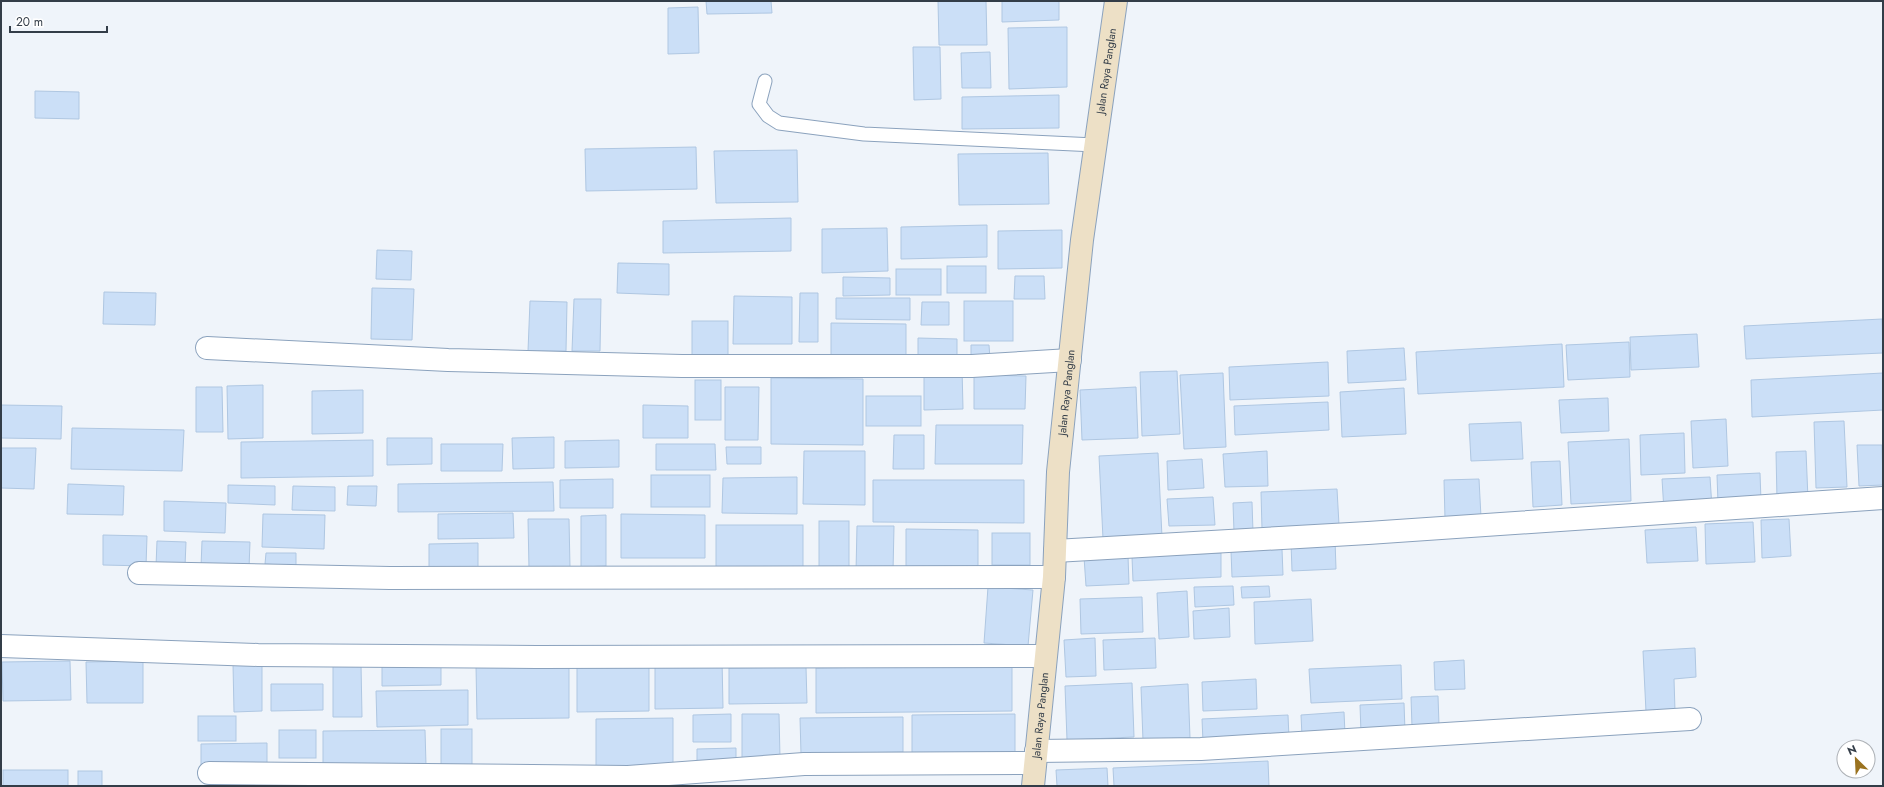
<svg xmlns="http://www.w3.org/2000/svg" width="1884" height="787" viewBox="0 0 1884 787" font-family="Jost,sans-serif">
	<rect width="100%" height="100%" fill="#eff4fa"/>
	<g fill="#cbdff7" stroke="#afc7e2">
		<path d="M 706,1 L 771,1 L 772,13 L 707,14 Z"/>
		<path d="M 938,1 L 986,1 L 987,45 L 939,45 Z"/>
		<path d="M 1002,1 L 1059,1 L 1059,20 L 1002,22 Z"/>
		<path d="M 698,7 L 699,53 L 668,54 L 668,8 Z"/>
		<path d="M 1067,27 L 1067,87 L 1009,89 L 1008,28 Z"/>
		<path d="M 913,47 L 940,47 L 941,99 L 914,100 Z"/>
		<path d="M 990,52 L 991,88 L 962,88 L 961,53 Z"/>
		<path d="M 35,91 L 79,92 L 79,119 L 35,118 Z"/>
		<path d="M 1059,95 L 1059,128 L 962,129 L 962,97 Z"/>
		<path d="M 696,147 L 697,189 L 586,191 L 585,149 Z"/>
		<path d="M 797,150 L 798,202 L 716,203 L 714,151 Z"/>
		<path d="M 1048,153 L 1049,204 L 959,205 L 958,154 Z"/>
		<path d="M 791,218 L 791,251 L 663,253 L 663,221 Z"/>
		<path d="M 987,225 L 987,257 L 901,259 L 901,227 Z"/>
		<path d="M 887,228 L 888,271 L 822,273 L 822,229 Z"/>
		<path d="M 1062,230 L 1062,268 L 998,269 L 998,231 Z"/>
		<path d="M 377,250 L 412,251 L 411,280 L 376,279 Z"/>
		<path d="M 618,263 L 669,264 L 669,295 L 617,293 Z"/>
		<rect x="947" y="266" width="39" height="27"/>
		<rect x="896" y="269" width="45" height="26"/>
		<path d="M 1015,276 L 1044,276 L 1045,299 L 1014,299 Z"/>
		<path d="M 843,277 L 890,278 L 890,295 L 843,296 Z"/>
		<path d="M 372,288 L 414,289 L 412,340 L 371,339 Z"/>
		<path d="M 104,292 L 156,293 L 155,325 L 103,324 Z"/>
		<path d="M 800,293 L 818,293 L 818,342 L 799,342 Z"/>
		<path d="M 734,296 L 792,297 L 792,344 L 733,344 Z"/>
		<path d="M 836,298 L 910,298 L 910,320 L 836,319 Z"/>
		<path d="M 574,299 L 601,299 L 600,351 L 572,351 Z"/>
		<path d="M 530,301 L 567,302 L 566,351 L 528,351 Z"/>
		<rect x="964" y="301" width="49" height="40"/>
		<path d="M 922,302 L 949,302 L 949,325 L 921,325 Z"/>
		<path d="M 1882,319 L 1883,353 L 1746,359 L 1744,326 Z"/>
		<rect x="692" y="321" width="36" height="36"/>
		<path d="M 831,323 L 906,324 L 906,357 L 831,357 Z"/>
		<path d="M 1697,334 L 1699,367 L 1631,370 L 1630,337 Z"/>
		<path d="M 918,338 L 957,339 L 957,363 L 918,363 Z"/>
		<path d="M 1629,342 L 1630,377 L 1568,380 L 1566,345 Z"/>
		<path d="M 1562,344 L 1564,387 L 1418,394 L 1416,352 Z"/>
		<path d="M 971,345 L 989,345 L 990,359 L 971,358 Z"/>
		<path d="M 1404,348 L 1406,380 L 1348,383 L 1347,351 Z"/>
		<path d="M 1328,362 L 1329,396 L 1230,400 L 1229,367 Z"/>
		<path d="M 924,368 L 962,368 L 963,409 L 924,410 Z"/>
		<path d="M 1177,371 L 1180,434 L 1142,436 L 1140,372 Z"/>
		<path d="M 1223,373 L 1226,447 L 1184,449 L 1180,375 Z"/>
		<path d="M 1883,373 L 1883,410 L 1752,417 L 1751,380 Z"/>
		<path d="M 974,375 L 1026,376 L 1025,409 L 974,409 Z"/>
		<path d="M 771,378 L 863,379 L 863,445 L 771,444 Z"/>
		<rect x="695" y="380" width="26" height="40"/>
		<path d="M 263,385 L 263,438 L 228,439 L 227,386 Z"/>
		<path d="M 196,387 L 222,387 L 223,432 L 196,432 Z"/>
		<path d="M 725,387 L 759,387 L 758,440 L 725,440 Z"/>
		<path d="M 1136,387 L 1138,438 L 1082,440 L 1080,390 Z"/>
		<path d="M 1404,388 L 1406,434 L 1342,437 L 1340,392 Z"/>
		<path d="M 363,390 L 363,433 L 312,434 L 312,391 Z"/>
		<rect x="866" y="396" width="55" height="30"/>
		<path d="M 1608,398 L 1609,431 L 1561,433 L 1559,400 Z"/>
		<path d="M 1328,402 L 1329,430 L 1235,435 L 1234,406 Z"/>
		<path d="M 1,405 L 62,406 L 61,439 L 1,438 Z"/>
		<path d="M 643,405 L 688,406 L 688,438 L 643,438 Z"/>
		<path d="M 1726,419 L 1728,466 L 1693,468 L 1691,421 Z"/>
		<path d="M 1844,421 L 1847,487 L 1816,488 L 1814,422 Z"/>
		<path d="M 1521,422 L 1523,459 L 1471,461 L 1469,424 Z"/>
		<path d="M 936,425 L 1023,425 L 1022,464 L 935,464 Z"/>
		<path d="M 72,428 L 184,430 L 182,471 L 71,469 Z"/>
		<path d="M 1684,433 L 1685,473 L 1641,475 L 1640,435 Z"/>
		<path d="M 894,435 L 924,435 L 924,469 L 893,469 Z"/>
		<path d="M 554,437 L 554,468 L 513,469 L 512,438 Z"/>
		<path d="M 387,438 L 432,438 L 432,464 L 387,465 Z"/>
		<path d="M 1629,439 L 1631,501 L 1571,504 L 1568,442 Z"/>
		<path d="M 373,440 L 373,476 L 241,478 L 241,442 Z"/>
		<path d="M 619,440 L 619,467 L 565,468 L 565,441 Z"/>
		<path d="M 441,444 L 503,444 L 502,471 L 441,471 Z"/>
		<path d="M 656,444 L 715,444 L 716,470 L 656,470 Z"/>
		<path d="M 1857,445 L 1882,445 L 1883,485 L 1859,486 Z"/>
		<path d="M 726,447 L 761,447 L 761,464 L 727,464 Z"/>
		<path d="M 1,448 L 36,448 L 34,489 L 1,488 Z"/>
		<path d="M 804,451 L 865,451 L 865,505 L 803,504 Z"/>
		<path d="M 1267,451 L 1268,486 L 1225,487 L 1223,454 Z"/>
		<path d="M 1806,451 L 1808,499 L 1777,500 L 1776,452 Z"/>
		<path d="M 1158,453 L 1162,537 L 1103,539 L 1099,456 Z"/>
		<path d="M 1202,459 L 1204,488 L 1168,490 L 1167,461 Z"/>
		<path d="M 1560,461 L 1562,505 L 1533,507 L 1531,462 Z"/>
		<path d="M 1760,473 L 1761,501 L 1718,503 L 1717,475 Z"/>
		<rect x="651" y="475" width="59" height="32"/>
		<path d="M 797,477 L 797,514 L 722,513 L 723,478 Z"/>
		<path d="M 1710,477 L 1712,508 L 1664,511 L 1662,479 Z"/>
		<path d="M 613,479 L 613,508 L 560,508 L 560,480 Z"/>
		<path d="M 1479,479 L 1481,517 L 1445,519 L 1444,480 Z"/>
		<path d="M 873,480 L 1024,480 L 1024,523 L 873,522 Z"/>
		<path d="M 553,482 L 554,511 L 398,512 L 398,484 Z"/>
		<path d="M 68,484 L 124,486 L 123,515 L 67,514 Z"/>
		<path d="M 228,485 L 275,486 L 275,505 L 228,503 Z"/>
		<path d="M 293,486 L 335,487 L 335,511 L 292,510 Z"/>
		<path d="M 348,486 L 377,486 L 376,506 L 347,505 Z"/>
		<path d="M 1337,489 L 1339,525 L 1262,529 L 1261,492 Z"/>
		<path d="M 1213,497 L 1215,525 L 1169,526 L 1167,499 Z"/>
		<path d="M 164,501 L 226,503 L 225,533 L 164,531 Z"/>
		<path d="M 1252,502 L 1253,532 L 1234,532 L 1233,503 Z"/>
		<path d="M 513,513 L 514,538 L 438,539 L 438,514 Z"/>
		<path d="M 263,514 L 325,515 L 324,549 L 262,547 Z"/>
		<path d="M 621,514 L 705,515 L 705,558 L 621,558 Z"/>
		<path d="M 606,515 L 606,566 L 581,567 L 581,516 Z"/>
		<path d="M 528,519 L 569,519 L 570,568 L 529,569 Z"/>
		<path d="M 1789,519 L 1791,556 L 1762,558 L 1761,520 Z"/>
		<rect x="819" y="521" width="30" height="46"/>
		<path d="M 1753,522 L 1755,562 L 1706,564 L 1705,524 Z"/>
		<rect x="716" y="525" width="87" height="43"/>
		<path d="M 857,526 L 894,526 L 893,572 L 856,572 Z"/>
		<path d="M 1696,527 L 1698,561 L 1647,563 L 1645,530 Z"/>
		<path d="M 906,529 L 978,530 L 978,571 L 906,570 Z"/>
		<rect x="992" y="533" width="38" height="32"/>
		<path d="M 103,535 L 147,536 L 146,566 L 103,565 Z"/>
		<path d="M 1335,540 L 1336,569 L 1292,571 L 1291,543 Z"/>
		<path d="M 157,541 L 186,542 L 185,566 L 156,566 Z"/>
		<path d="M 202,541 L 250,542 L 249,568 L 201,567 Z"/>
		<path d="M 478,543 L 478,570 L 429,571 L 429,544 Z"/>
		<path d="M 1282,549 L 1283,575 L 1232,577 L 1231,551 Z"/>
		<path d="M 266,553 L 296,553 L 296,566 L 265,564 Z"/>
		<path d="M 1221,553 L 1221,577 L 1133,581 L 1132,557 Z"/>
		<path d="M 1128,556 L 1129,584 L 1086,586 L 1084,557 Z"/>
		<path d="M 1233,586 L 1234,605 L 1195,607 L 1194,587 Z"/>
		<path d="M 1269,586 L 1270,597 L 1242,598 L 1241,587 Z"/>
		<path d="M 988,587 L 1033,590 L 1028,646 L 984,643 Z"/>
		<path d="M 1187,591 L 1189,637 L 1159,639 L 1157,593 Z"/>
		<path d="M 1142,597 L 1143,632 L 1081,634 L 1080,599 Z"/>
		<path d="M 1311,599 L 1313,641 L 1255,644 L 1254,602 Z"/>
		<path d="M 1229,608 L 1230,637 L 1194,639 L 1193,611 Z"/>
		<path d="M 1095,638 L 1096,676 L 1066,677 L 1064,640 Z"/>
		<path d="M 1155,638 L 1156,668 L 1104,670 L 1103,640 Z"/>
		<path d="M 1695,648 L 1696,677 L 1674,679 L 1675,711 L 1646,712 L 1643,651 Z"/>
		<path d="M 441,659 L 441,685 L 382,686 L 382,660 Z"/>
		<path d="M 722,659 L 723,708 L 655,709 L 655,660 Z"/>
		<path d="M 1464,660 L 1465,689 L 1435,690 L 1434,662 Z"/>
		<path d="M 70,661 L 71,700 L 3,701 L 2,662 Z"/>
		<path d="M 143,661 L 143,703 L 87,703 L 86,662 Z"/>
		<path d="M 649,663 L 649,711 L 577,712 L 577,665 Z"/>
		<path d="M 233,664 L 262,664 L 262,711 L 234,712 Z"/>
		<path d="M 361,664 L 362,717 L 333,717 L 333,665 Z"/>
		<path d="M 569,665 L 569,718 L 477,719 L 476,666 Z"/>
		<path d="M 1012,665 L 1012,711 L 816,713 L 816,668 Z"/>
		<path d="M 1401,665 L 1402,699 L 1311,703 L 1309,669 Z"/>
		<path d="M 806,667 L 807,703 L 729,704 L 729,668 Z"/>
		<path d="M 1256,679 L 1257,709 L 1203,711 L 1202,682 Z"/>
		<path d="M 1132,683 L 1134,737 L 1067,740 L 1065,686 Z"/>
		<path d="M 271,684 L 323,684 L 323,710 L 271,711 Z"/>
		<path d="M 1188,684 L 1190,738 L 1143,741 L 1141,687 Z"/>
		<path d="M 468,690 L 468,725 L 377,727 L 376,691 Z"/>
		<path d="M 1438,696 L 1439,725 L 1412,727 L 1411,697 Z"/>
		<path d="M 1404,703 L 1405,731 L 1361,733 L 1360,705 Z"/>
		<path d="M 1344,712 L 1345,734 L 1302,736 L 1301,715 Z"/>
		<path d="M 731,714 L 731,742 L 693,742 L 693,715 Z"/>
		<path d="M 742,714 L 779,714 L 780,758 L 742,758 Z"/>
		<path d="M 1015,714 L 1015,752 L 912,753 L 912,715 Z"/>
		<path d="M 1288,715 L 1289,738 L 1203,742 L 1202,719 Z"/>
		<rect x="198" y="716" width="38" height="25"/>
		<path d="M 903,717 L 903,752 L 801,754 L 800,718 Z"/>
		<path d="M 673,718 L 673,768 L 596,769 L 596,719 Z"/>
		<rect x="441" y="729" width="31" height="43"/>
		<rect x="279" y="730" width="37" height="28"/>
		<path d="M 425,730 L 426,765 L 323,766 L 323,731 Z"/>
		<path d="M 267,743 L 267,768 L 201,768 L 201,744 Z"/>
		<path d="M 736,748 L 736,766 L 697,767 L 697,749 Z"/>
		<path d="M 1268,761 L 1269,786 L 1114,786 L 1113,768 Z"/>
		<path d="M 1107,768 L 1108,786 L 1057,786 L 1056,770 Z"/>
		<rect x="3" y="770" width="65" height="16"/>
		<rect x="78" y="771" width="24" height="15"/>
		<rect x="217" y="776" width="33" height="10"/>
	</g>
	<g fill="none" stroke-linecap="round" stroke-linejoin="round">
		<g stroke="#8ba2bd" stroke-width="15">
			<path id="lane" d="M 765,81 L 759,104 L 768,116 L 779,123 L 864,134 L 1095,145"/>
		</g>
		<g stroke="#8ba2bd" stroke-width="24">
			<g id="street">
				<path d="M 207,348 L 448,360 L 682,366 L 972,366 L 1070,360"/>
				<path d="M 1055,551 L 1368,533 L 1883,498"/>
				<path d="M 139,573 L 390,578 L 1054,577"/>
				<path d="M 1,646 L 258,655 L 537,657 L 1045,656"/>
				<path d="M 1036,751 L 1201,749 L 1690,719"/>
				<path d="M 209,773 L 628,777 L 804,764 L 1035,763"/>
			</g>
		</g>
		<g stroke="#8ba2bd" stroke-width="24">
			<g id="secondary">
				<path id="s1" d="M 1033,786 L 1054,577 L 1058,472 L 1082,240 L 1116,1"/>
			</g>
		</g>
		<use href="#lane" stroke="#fff" stroke-width="13"/>
		<use href="#street" stroke="#fff" stroke-width="22"/>
		<use href="#secondary" stroke="#ede0c6" stroke-width="22"/>
	</g>
	<g text-anchor="middle" dominant-baseline="central" stroke-width="3.5" stroke-linejoin="round" paint-order="stroke">
		<g font-size="11" fill="#333d48" stroke="#fff">
			<text stroke="none"><textPath href="#s1" startOffset="719">Jalan Raya Panglan</textPath></text>
			<text stroke="none"><textPath href="#s1" startOffset="395">Jalan Raya Panglan</textPath></text>
			<text stroke="none"><textPath href="#s1" startOffset="71">Jalan Raya Panglan</textPath></text>
		</g>
	</g>
	<rect width="1884" height="787" fill="none" stroke="#333d48" stroke-width="4"/>
	<g transform="translate(1856 759) rotate(336)"><circle r="19" fill="#ffffff" stroke="#adb1b6"/>
	<path d="M0-3L7 15L0 10L-7 15Z" fill="#9b7320"/>
	<text y="-6" font-size="11" font-weight="bold" text-anchor="middle" fill="#333d48">N</text>
	</g>
	<path d="M10 26v6h97v-6" fill="none" stroke="#333d48" stroke-width="2"/>
	<text x="16" y="26" font-size="12" fill="#333d48" stroke="#ffffff" stroke-width="3" paint-order="stroke">20 m</text>
</svg>
